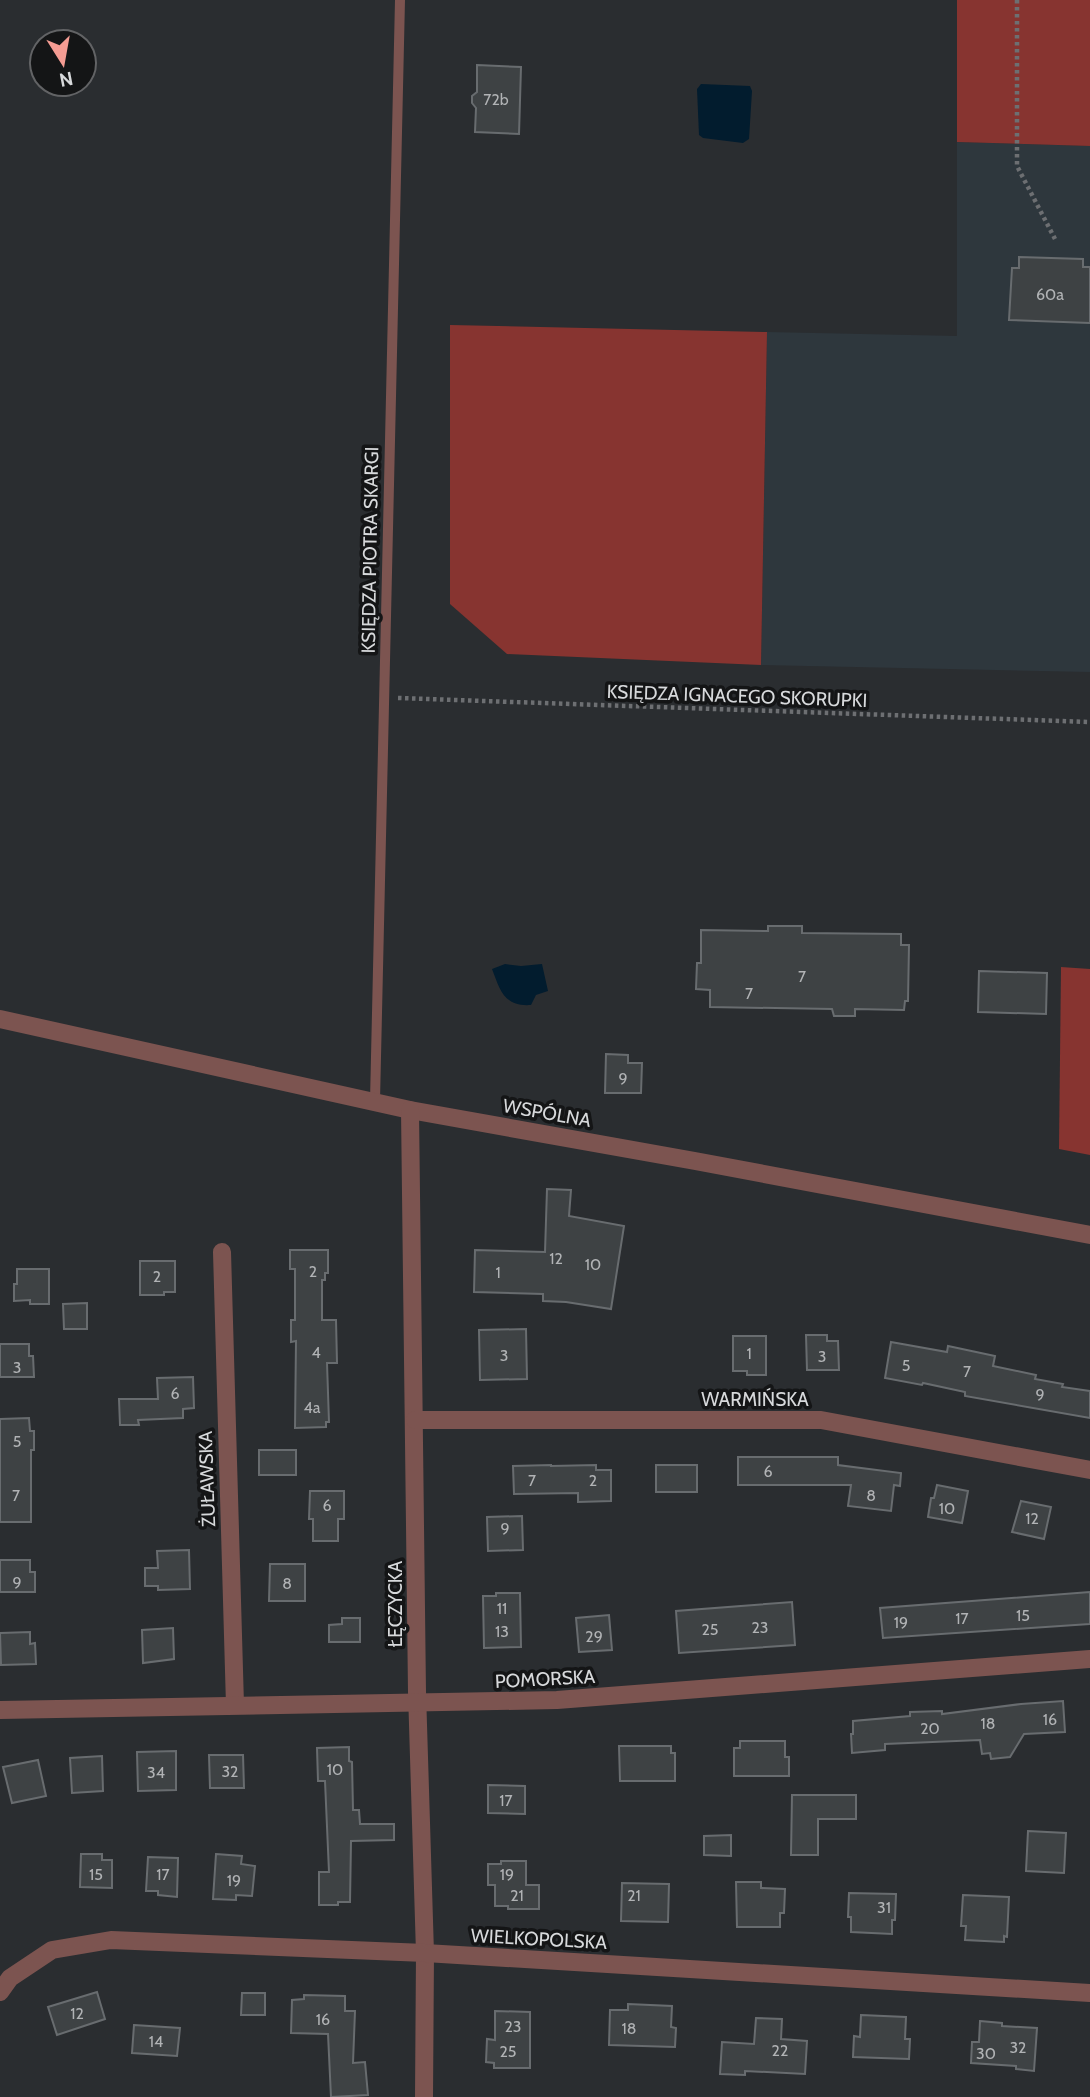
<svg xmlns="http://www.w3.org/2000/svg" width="1090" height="2097" viewBox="0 0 1090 2097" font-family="Cabin,sans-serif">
	<rect width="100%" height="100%" fill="#2a2d30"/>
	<path fill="#2e373d" d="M 957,142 L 1090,146 L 1090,672 L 761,665 L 767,332 L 957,336 Z"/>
	<g fill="#873430">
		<path d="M 957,0 L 1090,0 L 1090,146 L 957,142 Z"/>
		<path d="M 450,325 L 767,332 L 761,665 L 507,654 L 450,604 Z"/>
		<path d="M 1061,967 L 1090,969 L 1090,1155 L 1059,1149 Z"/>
	</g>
	<g fill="#021c2e">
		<path d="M 701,84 L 750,86 L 752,91 L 749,139 L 743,143 L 703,138 L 699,135 L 697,89 Z"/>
		<path d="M 505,964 L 521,966 L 542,964 L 548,991 L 536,995 L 531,1005 C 504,1007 500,990 492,969 Z"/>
	</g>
	<g fill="#3e4244" stroke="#686c6f" stroke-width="2">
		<path d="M 477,65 L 521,67 L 519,134 L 475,132 L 476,108 L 472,103 L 472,96 L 477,92 Z"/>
		<path d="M 1019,257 L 1083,259 L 1083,267 L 1090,267 L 1090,323 L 1009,320 L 1012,268 L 1019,268 Z"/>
		<path d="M 768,926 L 802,926 L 802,933 L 901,934 L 901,945 L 909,945 L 908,1001 L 905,1001 L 904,1010 L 855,1009 L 855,1016 L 834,1016 L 832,1009 L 710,1007 L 710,990 L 696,989 L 697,963 L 701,963 L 701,930 L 768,931 Z"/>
		<path d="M 979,971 L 1047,973 L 1046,1014 L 978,1012 Z"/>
		<path d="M 606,1054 L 628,1055 L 628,1063 L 642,1063 L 641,1093 L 605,1093 Z"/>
		<path d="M 547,1189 L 571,1190 L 569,1216 L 624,1226 L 611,1309 L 566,1302 L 543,1301 L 543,1294 L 474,1292 L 475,1250 L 545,1252 Z"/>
		<path d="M 290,1250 L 328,1250 L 328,1273 L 325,1273 L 325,1280 L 322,1280 L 322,1320 L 336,1320 L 337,1363 L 327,1363 L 329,1422 L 326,1422 L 326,1427 L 295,1428 L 296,1341 L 291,1342 L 291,1320 L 295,1320 L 295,1269 L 290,1269 Z"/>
		<path d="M 140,1261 L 175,1261 L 175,1292 L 164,1292 L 164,1295 L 140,1295 Z"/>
		<path d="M 17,1269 L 49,1269 L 49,1304 L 30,1304 L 30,1300 L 14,1301 L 14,1284 L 17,1284 Z"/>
		<path d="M 87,1303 L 87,1329 L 64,1329 L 63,1304 Z"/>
		<path d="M 526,1329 L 527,1379 L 480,1380 L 479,1330 Z"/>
		<path d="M 806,1335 L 827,1335 L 827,1341 L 838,1341 L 839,1370 L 807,1370 Z"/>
		<path d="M 733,1336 L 766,1336 L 766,1375 L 747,1375 L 747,1371 L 733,1371 Z"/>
		<path d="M 891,1342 L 947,1352 L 948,1346 L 995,1356 L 993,1366 L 1036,1375 L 1035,1379 L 1063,1384 L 1062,1387 L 1090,1391 L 1090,1418 L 965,1396 L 965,1392 L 923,1383 L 922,1385 L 885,1378 Z"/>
		<path d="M 0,1344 L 29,1344 L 29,1356 L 33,1356 L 34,1377 L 0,1377 Z"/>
		<path d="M 193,1377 L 194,1408 L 183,1409 L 183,1418 L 138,1420 L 139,1425 L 120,1425 L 119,1399 L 158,1399 L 157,1378 Z"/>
		<path d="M 29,1418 L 30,1431 L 34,1431 L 34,1450 L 31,1450 L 31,1522 L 0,1522 L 0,1419 Z"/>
		<rect x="259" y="1450" width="37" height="25"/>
		<path d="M 738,1457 L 838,1457 L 838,1465 L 901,1473 L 900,1486 L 894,1485 L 891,1511 L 848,1506 L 851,1485 L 738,1485 Z"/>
		<path d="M 551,1465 L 551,1466 L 596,1465 L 596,1470 L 611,1470 L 611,1501 L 578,1502 L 578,1493 L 514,1494 L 513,1466 Z"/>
		<rect x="656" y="1465" width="41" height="27"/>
		<path d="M 937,1485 L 968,1491 L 962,1523 L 928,1517 L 931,1498 L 934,1498 Z"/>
		<path d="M 310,1491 L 344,1491 L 344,1519 L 338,1519 L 338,1541 L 313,1541 L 313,1519 L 309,1519 Z"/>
		<path d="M 1021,1501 L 1051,1507 L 1044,1539 L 1012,1532 Z"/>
		<path d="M 522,1516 L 523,1550 L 488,1551 L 487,1517 Z"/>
		<path d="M 189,1550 L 190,1589 L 158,1590 L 158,1586 L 145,1586 L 145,1568 L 158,1568 L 157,1551 Z"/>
		<path d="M 0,1560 L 30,1560 L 30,1572 L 35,1572 L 35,1592 L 0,1592 Z"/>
		<path d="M 270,1564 L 305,1564 L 305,1601 L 269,1601 Z"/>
		<path d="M 1090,1592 L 1090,1624 L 883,1638 L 880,1608 Z"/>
		<path d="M 496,1593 L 520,1593 L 521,1647 L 484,1648 L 483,1596 L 496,1596 Z"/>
		<path d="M 792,1602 L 795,1645 L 679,1653 L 676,1611 Z"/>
		<path d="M 609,1615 L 612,1650 L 579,1652 L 576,1618 Z"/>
		<path d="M 342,1618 L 360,1618 L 360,1642 L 329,1642 L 329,1625 L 342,1624 Z"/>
		<path d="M 173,1628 L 174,1659 L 143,1663 L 142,1630 Z"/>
		<path d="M 30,1632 L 30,1644 L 35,1643 L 36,1664 L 1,1665 L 0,1633 Z"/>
		<path d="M 1063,1701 L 1065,1732 L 1024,1734 L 1010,1757 L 991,1759 L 990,1753 L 982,1754 L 980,1740 L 885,1744 L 885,1750 L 852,1753 L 851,1734 L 853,1734 L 853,1721 L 910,1716 L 910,1712 L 942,1711 L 942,1714 L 1021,1704 Z"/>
		<path d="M 740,1741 L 785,1741 L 785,1757 L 789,1757 L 789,1776 L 734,1776 L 734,1748 L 740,1748 Z"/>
		<path d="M 619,1746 L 671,1746 L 671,1753 L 675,1753 L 675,1781 L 620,1781 Z"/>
		<path d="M 349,1747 L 349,1761 L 352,1762 L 353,1810 L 359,1810 L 360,1824 L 394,1824 L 394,1840 L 351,1841 L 350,1902 L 338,1902 L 338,1905 L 319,1905 L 319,1872 L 329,1872 L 325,1781 L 318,1781 L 317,1748 Z"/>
		<path d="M 176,1751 L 176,1790 L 138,1791 L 137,1752 Z"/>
		<path d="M 209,1755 L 243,1755 L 244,1788 L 210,1788 Z"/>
		<path d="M 102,1756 L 103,1791 L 72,1793 L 70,1758 Z"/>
		<path d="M 38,1760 L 46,1796 L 12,1803 L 3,1767 Z"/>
		<path d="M 488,1785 L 525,1786 L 525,1814 L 488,1813 Z"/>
		<path d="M 792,1795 L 856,1795 L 856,1819 L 818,1819 L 818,1855 L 791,1855 Z"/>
		<path d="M 1028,1831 L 1066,1833 L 1064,1873 L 1026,1871 Z"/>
		<path d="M 731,1835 L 731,1856 L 704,1855 L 704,1836 Z"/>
		<path d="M 81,1854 L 102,1854 L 102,1860 L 112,1860 L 112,1888 L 80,1887 Z"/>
		<path d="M 216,1854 L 242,1856 L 241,1864 L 255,1866 L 252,1896 L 236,1895 L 236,1900 L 213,1899 Z"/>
		<path d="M 148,1857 L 178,1858 L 177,1897 L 158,1895 L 158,1891 L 146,1891 Z"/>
		<path d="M 501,1861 L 526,1861 L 526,1885 L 539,1885 L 539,1909 L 508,1909 L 508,1906 L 495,1906 L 495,1885 L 488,1885 L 488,1864 L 501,1864 Z"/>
		<path d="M 736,1882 L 761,1882 L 761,1888 L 785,1889 L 784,1913 L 780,1913 L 780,1927 L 737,1927 Z"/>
		<path d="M 622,1883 L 669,1884 L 668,1922 L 621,1921 Z"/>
		<path d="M 849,1893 L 896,1894 L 895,1920 L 892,1920 L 892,1934 L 851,1932 L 851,1917 L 848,1917 Z"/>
		<path d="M 963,1895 L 1009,1897 L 1007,1937 L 1004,1936 L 1004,1942 L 965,1940 L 966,1926 L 961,1926 Z"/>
		<path d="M 97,1992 L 105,2019 L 57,2035 L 48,2007 Z"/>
		<path d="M 242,1993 L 265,1993 L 265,2015 L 241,2015 Z"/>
		<path d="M 304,1995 L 345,1996 L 345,2011 L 355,2011 L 353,2063 L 365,2062 L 368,2095 L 331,2097 L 328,2034 L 291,2033 L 292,2000 L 304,1999 Z"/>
		<path d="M 628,2004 L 672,2006 L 671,2027 L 676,2028 L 675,2047 L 609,2045 L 610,2010 L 628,2010 Z"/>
		<path d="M 495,2011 L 530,2012 L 530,2068 L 494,2068 L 494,2063 L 486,2062 L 487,2039 L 495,2040 Z"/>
		<path d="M 861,2015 L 906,2017 L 905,2039 L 910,2039 L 909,2059 L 853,2057 L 854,2036 L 860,2037 Z"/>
		<path d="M 756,2018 L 782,2019 L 781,2039 L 807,2041 L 805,2074 L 745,2071 L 745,2075 L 720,2074 L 722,2042 L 754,2044 Z"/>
		<path d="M 980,2021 L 1002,2023 L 1002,2026 L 1037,2028 L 1034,2071 L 1016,2069 L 1016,2066 L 971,2063 L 972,2042 L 979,2042 Z"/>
		<path d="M 134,2025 L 180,2028 L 177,2056 L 132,2053 Z"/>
	</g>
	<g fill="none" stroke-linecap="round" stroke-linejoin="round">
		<g stroke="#6d6f72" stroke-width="4.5" stroke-dasharray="3.5 3.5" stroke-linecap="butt">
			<path d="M 1017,0 L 1017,166 L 1055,239"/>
			<path d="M 398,698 L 1090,722"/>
		</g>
		<path stroke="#7c5450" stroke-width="10" d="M 375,1101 L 400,0"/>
		<g stroke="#7c5450" stroke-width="18">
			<path d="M 0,1019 L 410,1110 L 695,1161 L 1090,1235"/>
			<path d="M 410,1110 L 417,1692 L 425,1953 L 424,2097"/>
			<path d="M 222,1252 L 235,1705"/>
			<path d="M 415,1420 L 821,1420 L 1090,1470"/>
			<path d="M 0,1710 L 557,1700 L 1090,1659"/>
			<path d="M 0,1992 L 10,1978 L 52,1950 L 111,1940 L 425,1953 L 1090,1993"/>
		</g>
	</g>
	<g text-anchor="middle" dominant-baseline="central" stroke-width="7" stroke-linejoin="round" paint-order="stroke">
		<g font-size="16" fill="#b1b3b5">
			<text x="496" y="99">72b</text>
			<text x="1050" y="294">60a</text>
			<text x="802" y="976">7</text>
			<text x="749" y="993">7</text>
			<text x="623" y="1078">9</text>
			<text x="556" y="1258">12</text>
			<text x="593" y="1264">10</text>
			<text x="313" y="1271">2</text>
			<text x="498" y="1272">1</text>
			<text x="157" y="1276">2</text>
			<text x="316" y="1352">4</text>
			<text x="749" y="1353">1</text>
			<text x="504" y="1355">3</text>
			<text x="822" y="1356">3</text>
			<text x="906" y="1365">5</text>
			<text x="17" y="1367">3</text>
			<text x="967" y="1371">7</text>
			<text x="175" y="1393">6</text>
			<text x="1040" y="1394">9</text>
			<text x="312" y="1407">4a</text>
			<text x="17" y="1441">5</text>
			<text x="768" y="1471">6</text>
			<text x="532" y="1480">7</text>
			<text x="593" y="1480">2</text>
			<text x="16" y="1495">7</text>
			<text x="871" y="1495">8</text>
			<text x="327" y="1505">6</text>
			<text x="947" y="1508">10</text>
			<text x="1032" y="1518">12</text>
			<text x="505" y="1528">9</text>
			<text x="17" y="1582">9</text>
			<text x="287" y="1583">8</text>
			<text x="502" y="1608">11</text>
			<text x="1023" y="1615">15</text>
			<text x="962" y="1618">17</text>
			<text x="901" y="1622">19</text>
			<text x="760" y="1627">23</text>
			<text x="710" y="1629">25</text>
			<text x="502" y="1631">13</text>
			<text x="594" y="1636">29</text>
			<text x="1050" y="1719">16</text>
			<text x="988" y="1723">18</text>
			<text x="930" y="1728">20</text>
			<text x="335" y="1769">10</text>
			<text x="230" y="1771">32</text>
			<text x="156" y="1772">34</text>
			<text x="506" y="1800">17</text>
			<text x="96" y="1874">15</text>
			<text x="163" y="1874">17</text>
			<text x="507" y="1874">19</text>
			<text x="234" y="1880">19</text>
			<text x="517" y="1895">21</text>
			<text x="634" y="1895">21</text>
			<text x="884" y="1907">31</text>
			<text x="77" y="2013">12</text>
			<text x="323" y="2019">16</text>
			<text x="513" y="2026">23</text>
			<text x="629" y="2028">18</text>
			<text x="156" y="2041">14</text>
			<text x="1018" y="2047">32</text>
			<text x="780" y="2050">22</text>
			<text x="508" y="2051">25</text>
			<text x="986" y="2053">30</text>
		</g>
		<g font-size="19" fill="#d7d9db" stroke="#141516">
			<text transform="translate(370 550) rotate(-89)">KSIĘDZA PIOTRA SKARGI</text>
			<text transform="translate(737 696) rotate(2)">KSIĘDZA IGNACEGO SKORUPKI</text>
			<text transform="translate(547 1113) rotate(10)">WSPÓLNA</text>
			<text x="755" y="1399">WARMIŃSKA</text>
			<text transform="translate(207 1479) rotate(-92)">ŻUŁAWSKA</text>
			<text transform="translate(395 1604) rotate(-90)">ŁĘCZYCKA</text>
			<text transform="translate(545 1679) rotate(-3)">POMORSKA</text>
			<text transform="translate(539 1939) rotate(3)">WIELKOPOLSKA</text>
		</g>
	</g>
	<g transform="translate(63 63) rotate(169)"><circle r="33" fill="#141516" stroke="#626365" stroke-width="2"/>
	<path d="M0-5L12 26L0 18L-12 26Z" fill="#f59c93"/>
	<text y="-10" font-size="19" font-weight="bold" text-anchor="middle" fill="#d7d9db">N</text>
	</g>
</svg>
